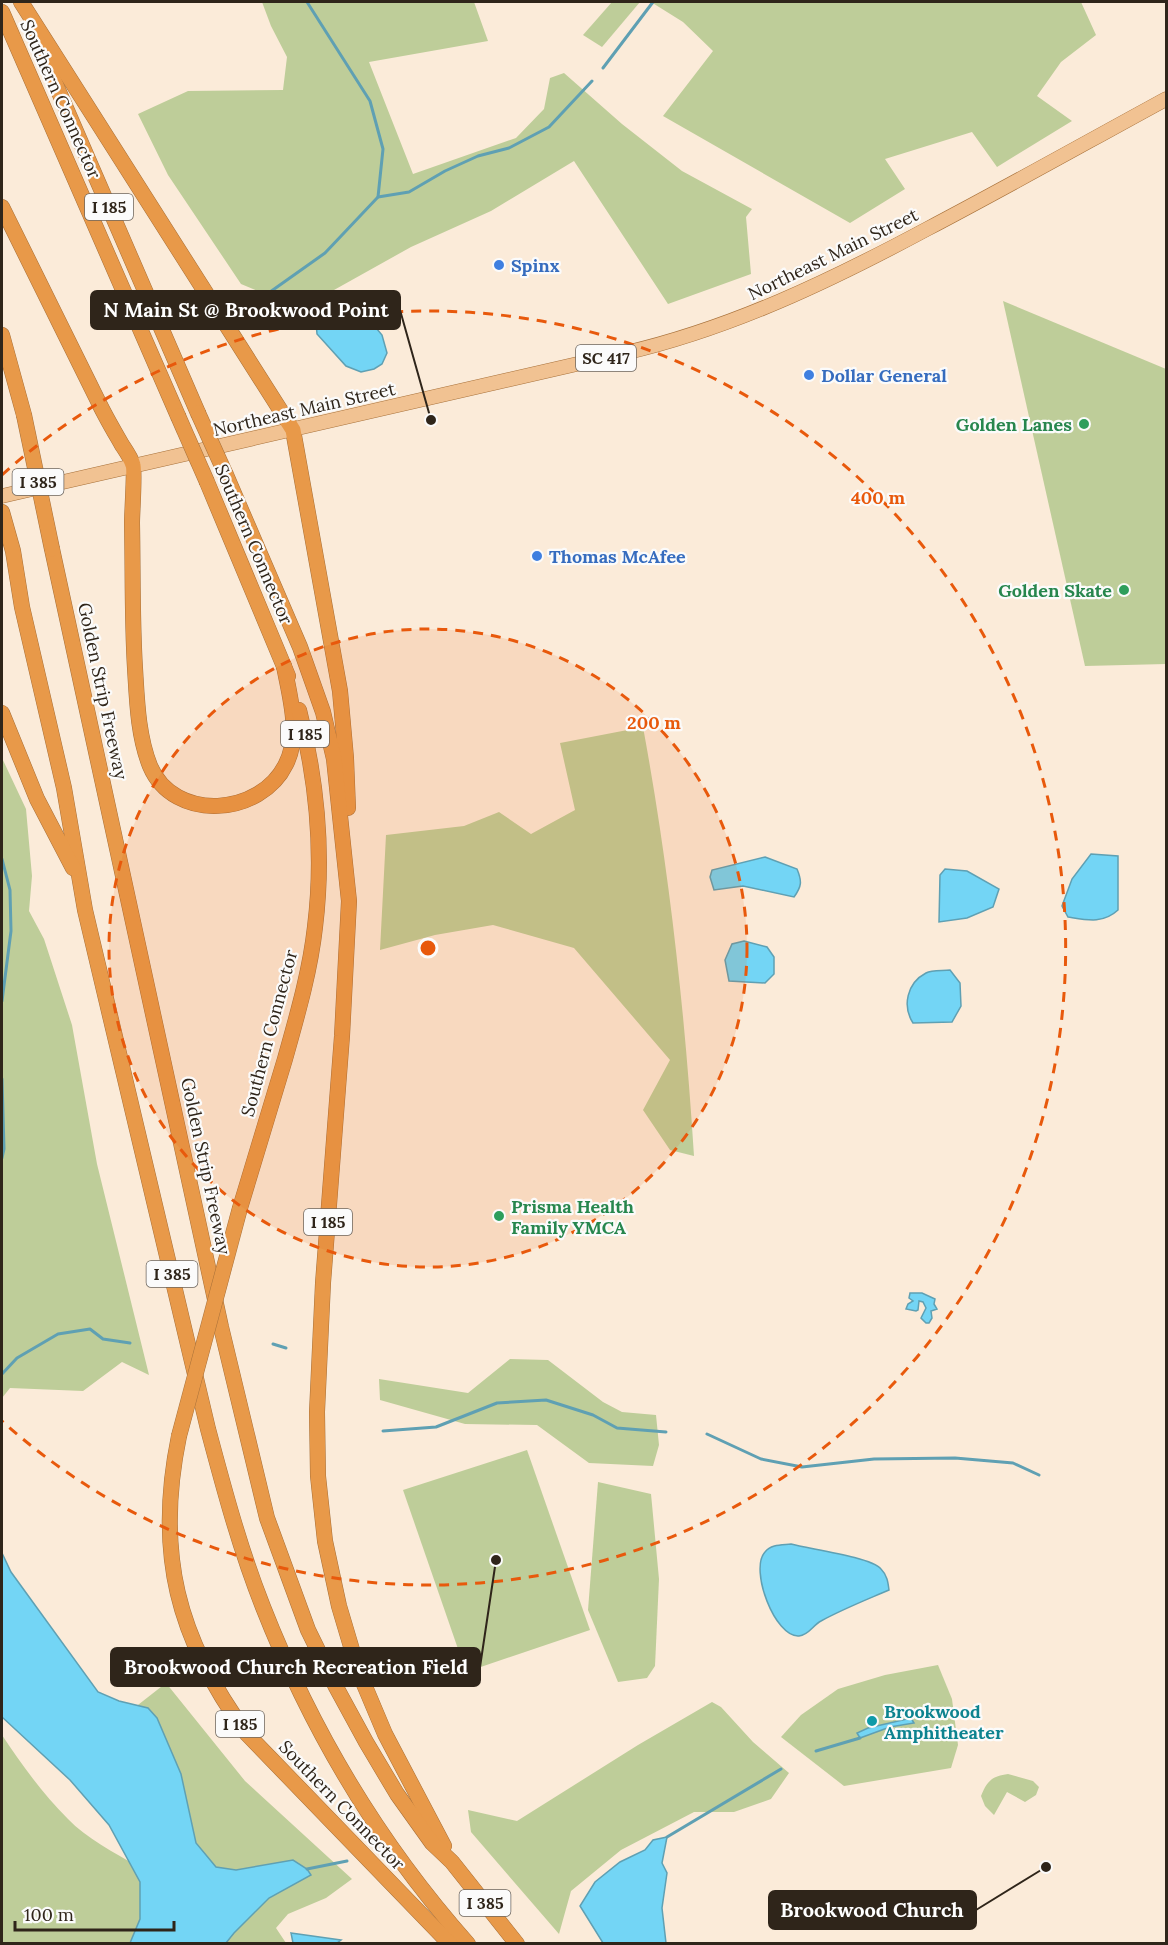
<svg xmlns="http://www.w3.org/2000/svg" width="1168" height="1945" viewBox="0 0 1168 1945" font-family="Lora,serif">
	<rect width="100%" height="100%" fill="#fbebd9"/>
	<g fill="#becd99">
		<path d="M 262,2 L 474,2 L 488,41 L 369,62 L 413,174 L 516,138 L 544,109 L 550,78 L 564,73 L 622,124 L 682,171 L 752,209 L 746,217 L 751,274 L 668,304 L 574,161 L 491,211 L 411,247 L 300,309 L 241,284 L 168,175 L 138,114 L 188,91 L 283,90 L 287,57 L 271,26 Z"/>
		<path d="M 612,2 L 640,2 L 602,47 L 583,35 Z"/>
		<path d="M 651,2 L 1081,2 L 1096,35 L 1061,62 L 1037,96 L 1072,121 L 997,167 L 972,132 L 885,159 L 905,189 L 850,223 L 663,116 L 713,51 L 683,22 Z"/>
		<path d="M 1003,301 L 1166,369 L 1166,664 L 1085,666 Z"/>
		<path d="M 643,727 C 669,868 685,1012 694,1156 L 670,1150 L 643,1110 L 670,1060 L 574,948 L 493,925 L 435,935 L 380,950 L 386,835 L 464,826 L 499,812 L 531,834 L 575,810 L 560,743 Z"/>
		<path d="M 2,758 L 26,809 L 32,876 L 29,911 L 44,939 L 72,1025 L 97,1164 L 149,1375 L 122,1362 L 83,1391 L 10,1388 L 2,1398 Z"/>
		<path d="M 510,1359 L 548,1360 L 603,1402 L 622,1412 L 656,1415 L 659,1445 L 653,1466 L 589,1463 L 537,1425 L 465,1424 L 380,1400 L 379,1379 L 468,1393 Z"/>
		<path d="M 527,1450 L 590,1630 L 466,1672 L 403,1490 Z"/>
		<path d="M 598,1482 L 651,1494 L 659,1579 L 655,1666 L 647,1678 L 618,1682 L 588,1610 Z"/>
		<path d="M 938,1665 L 952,1699 L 958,1745 L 951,1768 L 844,1786 L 781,1737 L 801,1715 L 838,1689 L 885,1675 Z"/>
		<path d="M 166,1683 L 245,1781 L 352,1879 L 326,1898 L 288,1914 L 276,1928 L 286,1943 L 2,1943 L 2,1735 C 21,1764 43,1794 68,1819 C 86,1838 115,1853 137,1866 L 120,1719 Z"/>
		<path d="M 712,1702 L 721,1707 L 753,1742 L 789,1773 L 771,1799 L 734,1812 L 694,1812 L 621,1850 L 571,1891 L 559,1934 L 471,1832 L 468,1810 L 517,1821 L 638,1745 Z"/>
		<path d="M 1008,1774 L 1033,1781 L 1039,1787 L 1036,1795 L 1025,1802 L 1007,1792 L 994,1815 L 985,1806 L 981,1796 C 987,1781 992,1776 1008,1774 Z"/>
	</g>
	<g fill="#73d5f5" stroke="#5fa0b3" stroke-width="1.5">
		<path d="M 337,299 L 346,300 L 356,304 L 382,335 L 387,353 L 382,364 L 374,369 L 361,372 L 346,366 L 317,334 L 316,322 L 321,310 L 328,304 Z"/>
		<path d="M 1091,854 L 1118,856 L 1118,910 C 1103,924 1087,920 1068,917 L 1062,906 L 1072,879 Z"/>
		<path d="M 765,857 L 797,869 C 802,881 802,886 794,897 L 743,886 L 714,890 L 710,877 L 712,870 Z"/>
		<path d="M 945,869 L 967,871 L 999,889 L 993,907 L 967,918 L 939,922 L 940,875 Z"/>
		<path d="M 744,941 L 767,947 L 774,957 L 774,974 L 765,983 L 729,981 L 725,960 L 732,944 Z"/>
		<path d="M 950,970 L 960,983 L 961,1006 L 952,1022 L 913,1023 C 902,1006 907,983 926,973 C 932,970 943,971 950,970 Z"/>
		<path d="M 910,1293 L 922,1293 L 935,1299 L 934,1304 L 937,1309 L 931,1311 L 932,1318 L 929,1323 L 926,1323 L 921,1318 L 926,1308 L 923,1302 L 919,1301 L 918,1310 L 916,1311 L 906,1309 L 908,1304 L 913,1301 L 909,1298 Z"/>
		<path d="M 791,1544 C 809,1549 871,1557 881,1569 C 887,1575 888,1582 889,1590 C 866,1600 843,1609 821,1621 C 813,1625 809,1635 799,1636 C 775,1638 749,1569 765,1552 C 771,1544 782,1545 791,1544 Z"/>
		<path d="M 2,1553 L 11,1572 L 98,1692 L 119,1701 L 148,1708 L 157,1718 L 181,1774 L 196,1843 L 216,1867 L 236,1870 L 293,1860 L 307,1869 L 311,1875 L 269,1898 L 234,1933 L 226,1943 L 130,1943 L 140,1919 L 140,1882 L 109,1825 L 70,1780 L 2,1717 Z"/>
		<path d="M 911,1718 L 914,1723 L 890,1727 L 860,1738 L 857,1733 L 868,1728 Z"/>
		<path d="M 667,1837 L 662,1863 L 667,1873 L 662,1908 L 666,1943 L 603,1943 L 580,1906 L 595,1882 L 620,1862 L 645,1850 L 653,1840 Z"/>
		<path d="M 291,1933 L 341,1940 L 337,1943 L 293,1943 Z"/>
	</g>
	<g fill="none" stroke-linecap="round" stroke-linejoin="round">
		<g stroke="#5fa0b3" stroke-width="3">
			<path d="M 307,2 L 370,101 L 383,149 L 378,197"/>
			<path d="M 603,68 L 653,2"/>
			<path d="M 270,292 L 325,253 L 378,197 L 409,192 L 445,171 L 478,156 L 509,148 L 549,127 L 592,81"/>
			<path d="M 2,859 L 10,890 L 11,931 L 2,1001"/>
			<path d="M 2,1079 L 4,1149 L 2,1158"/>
			<path d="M 273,1344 L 286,1348"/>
			<path d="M 2,1374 L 17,1358 L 58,1334 L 90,1329 L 103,1339 L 130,1343"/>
			<path d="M 383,1431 L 436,1427 L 497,1403 L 546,1400 L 593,1415 L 617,1428 L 666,1432"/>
			<path d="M 707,1434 L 761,1459 L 802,1467 L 874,1459 L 955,1458 L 1013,1463 L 1039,1475"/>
			<path d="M 816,1751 L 860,1738"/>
			<path d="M 667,1837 L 781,1769"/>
			<path d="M 307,1869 L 347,1861"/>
		</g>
		<g stroke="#a77039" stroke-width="15">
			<path id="major" d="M 2,496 L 625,353 C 732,328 830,281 927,229 C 1007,187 1087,142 1166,99"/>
		</g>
		<g stroke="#a77039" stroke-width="16">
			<g id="highway">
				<path d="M 21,2 L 293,430 L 340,691 L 346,758 L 348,808"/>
				<path d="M 2,12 L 178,416"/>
				<path d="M 36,39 L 198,413"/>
				<path d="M 2,207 C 34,272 66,336 98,401 C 105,416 114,431 122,445 C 126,451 131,458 133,465 C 135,470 132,513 132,523 C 133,572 132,620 135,668 C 137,701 138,736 150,766 C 174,823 261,816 286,764 C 301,734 290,698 284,666"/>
				<path d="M 2,335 L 24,415"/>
				<path d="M 226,475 L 300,647 L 323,712 L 334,759 L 349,901 L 342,1036 L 323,1283 L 317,1412 L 318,1476 L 325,1541 L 339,1606 L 358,1670 L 385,1734 L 444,1846"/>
				<path d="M 207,482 L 288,676"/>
				<path d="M 2,512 L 13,551 L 22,607 L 64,788 L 85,910 L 208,1429 C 224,1489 240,1549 263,1607 C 311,1729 380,1845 468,1944"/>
				<path d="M 52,549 L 221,1327 L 267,1518 L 308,1630 L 336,1687 L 366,1742 L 397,1794 L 432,1843 L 452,1862 L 517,1944"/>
				<path d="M 2,713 L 37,799 L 73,868"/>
				<path d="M 240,1208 C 255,1158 270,1109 285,1059 C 297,1016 310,972 315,927 C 324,854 317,781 299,710"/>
				<path d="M 179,1436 C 155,1552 177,1639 247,1734 L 450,1944"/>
			</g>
		</g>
		<use href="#major" stroke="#f1c292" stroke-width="14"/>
		<use href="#highway" stroke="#e89949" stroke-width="15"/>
		<g stroke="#a77039" stroke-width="16" stroke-linecap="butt">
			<g id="highway-bridge">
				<path d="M 198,413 L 226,475"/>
				<path d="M 24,415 L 52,549"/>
				<path d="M 178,416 L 207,482"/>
				<path d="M 179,1436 L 240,1208"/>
			</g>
		</g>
		<use href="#highway-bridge" stroke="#e89949" stroke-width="15"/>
	</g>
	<circle cx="428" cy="948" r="319" fill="#e8590c" fill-opacity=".12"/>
	<g fill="none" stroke="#e8590c" stroke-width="3" stroke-dasharray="10 8">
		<circle cx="428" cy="948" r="319"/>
		<path d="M2 475A637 637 0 1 1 2 1421"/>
	</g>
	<g fill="#3f7fe0" stroke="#fbfbfb" stroke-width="2">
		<circle cx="499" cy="265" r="6"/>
		<circle cx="809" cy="375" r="6"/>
		<circle cx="537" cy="556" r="6"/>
	</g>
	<g fill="#2e9e5b" stroke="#fbfbfb" stroke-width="2">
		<circle cx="1084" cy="424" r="6"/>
		<circle cx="1124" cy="590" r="6"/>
		<circle cx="499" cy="1216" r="6"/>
	</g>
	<circle fill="#0f9aa8" stroke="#fbfbfb" stroke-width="2" cx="872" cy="1721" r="6"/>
	<g text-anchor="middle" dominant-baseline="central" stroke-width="4.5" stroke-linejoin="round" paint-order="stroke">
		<g fill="#fbfbfb" stroke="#6c655e" stroke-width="1.5">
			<rect x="85" y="194" width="48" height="26" rx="4.5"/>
			<rect x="576" y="345" width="60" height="26" rx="4.5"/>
			<rect x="12.5" y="469" width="51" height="26" rx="4.5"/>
			<rect x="281" y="721" width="48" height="26" rx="4.5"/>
			<rect x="304" y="1209" width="48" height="26" rx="4.5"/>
			<rect x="146.5" y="1261" width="51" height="26" rx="4.5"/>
			<rect x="216" y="1711" width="48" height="26" rx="4.5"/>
			<rect x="459.5" y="1890" width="51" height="26" rx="4.5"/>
		</g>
		<g font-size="16" font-weight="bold" fill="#2f251a">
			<text x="109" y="207">I 185</text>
			<text x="606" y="358">SC 417</text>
			<text x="38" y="482">I 385</text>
			<text x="305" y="734">I 185</text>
			<text x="328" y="1222">I 185</text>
			<text x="172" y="1274">I 385</text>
			<text x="240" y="1724">I 185</text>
			<text x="485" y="1903">I 385</text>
		</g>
		<g font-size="18" fill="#2f251a" stroke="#fbfbfb">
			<text transform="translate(61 99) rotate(66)">Southern Connector</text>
			<text transform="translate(833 254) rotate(-26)">Northeast Main Street</text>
			<text transform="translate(304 409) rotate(-13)">Northeast Main Street</text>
			<text transform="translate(254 544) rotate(67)">Southern Connector</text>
			<text transform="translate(103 691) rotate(78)">Golden Strip Freeway</text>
			<text transform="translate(269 1033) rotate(-75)">Southern Connector</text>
			<text transform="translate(206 1166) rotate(78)">Golden Strip Freeway</text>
			<text transform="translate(342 1805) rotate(46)">Southern Connector</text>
		</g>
		<g font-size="18" font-weight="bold" fill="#366cbe" stroke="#fbfbfb" text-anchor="start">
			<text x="511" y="265">Spinx</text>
			<text x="821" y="375">Dollar General</text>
			<text x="549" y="556">Thomas McAfee</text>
		</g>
		<g font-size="18" font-weight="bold" fill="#27864d" stroke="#fbfbfb" text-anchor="end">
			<text x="1072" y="424">Golden Lanes</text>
			<text x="1112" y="590">Golden Skate</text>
			<text x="511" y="1206" text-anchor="start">Prisma Health<tspan x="511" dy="21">Family YMCA</tspan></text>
		</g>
		<g font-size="18" font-weight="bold" fill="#0d838f" stroke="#fbfbfb" text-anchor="start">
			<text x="884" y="1711">Brookwood<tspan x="884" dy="21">Amphitheater</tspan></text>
		</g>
	</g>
	<circle cx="428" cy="948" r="9" fill="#e8590c" stroke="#fbfbfb" stroke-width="3"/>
	<g font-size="18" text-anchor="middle" font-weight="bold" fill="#e8590c" stroke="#fbfbfb" stroke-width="4.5" stroke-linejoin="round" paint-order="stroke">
		<text x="878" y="504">400 m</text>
		<text x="654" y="729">200 m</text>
	</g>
	<path fill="none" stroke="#2f251a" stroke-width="2" d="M431 420L400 310M496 1560L480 1667M1046 1867L976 1910"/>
	<g fill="#2f251a" stroke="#fbfbfb" stroke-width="2">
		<circle cx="431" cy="420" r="6"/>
		<circle cx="496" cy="1560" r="6"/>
		<circle cx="1046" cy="1867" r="6"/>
	</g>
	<g fill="#2f251a" stroke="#2f251a" stroke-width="2">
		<rect x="91" y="291" width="309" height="38" rx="6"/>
		<rect x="111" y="1648" width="369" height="38" rx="6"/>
		<rect x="769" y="1891" width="207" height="38" rx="6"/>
	</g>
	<g font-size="20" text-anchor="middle" font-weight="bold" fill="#fff">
		<text x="246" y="317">N Main St @ Brookwood Point</text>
		<text x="296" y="1674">Brookwood Church Recreation Field</text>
		<text x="872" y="1917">Brookwood Church</text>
	</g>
	<rect width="1168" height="1945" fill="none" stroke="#2f251a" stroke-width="6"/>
	<path d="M15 1921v9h159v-9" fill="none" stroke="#2f251a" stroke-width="3"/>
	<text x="24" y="1921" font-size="18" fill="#2f251a" stroke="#fbfbfb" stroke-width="4.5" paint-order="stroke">100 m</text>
</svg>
